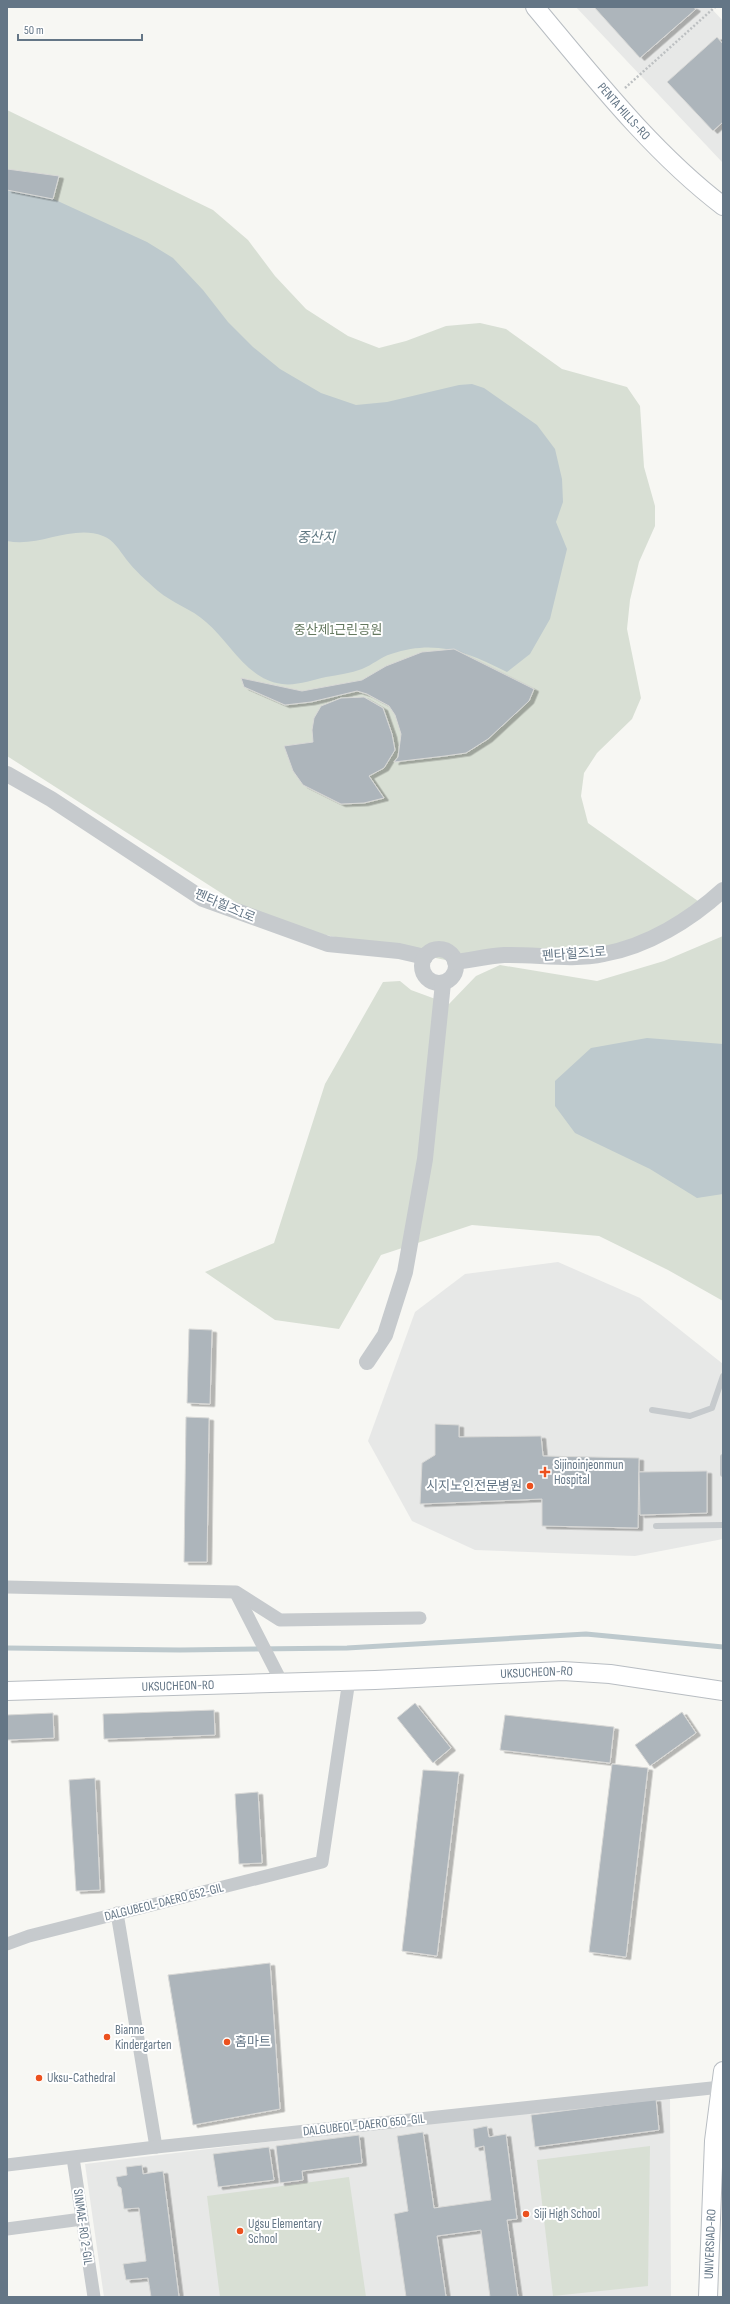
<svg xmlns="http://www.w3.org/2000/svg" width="730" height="2304" viewBox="0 0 730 2304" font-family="'Sofia Sans Condensed','Noto Sans KR',sans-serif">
	<defs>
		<filter id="shadow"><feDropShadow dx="4.5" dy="2.5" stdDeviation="0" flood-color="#0004"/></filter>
	</defs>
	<rect width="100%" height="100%" fill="#f7f7f3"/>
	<g fill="#e7e8e7">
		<path d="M 576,7 L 710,7 L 723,21 L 723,163 Z"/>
		<path d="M 558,1262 L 640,1298 L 723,1364 L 723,1539 L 635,1556 L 475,1550 L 412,1521 L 368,1441 L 415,1312 L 465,1274 Z"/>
		<path d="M 670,2093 L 671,2297 L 104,2297 L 85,2164 Z"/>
	</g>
	<g fill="#d8dfd4">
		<path d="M 7,110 L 213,210 L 248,240 L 275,276 L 306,309 L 348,336 L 379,348 L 406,341 L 446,326 L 480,323 L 506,329 L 562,369 L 627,387 L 640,406 L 644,467 L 655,506 L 655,526 L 639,562 L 630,600 L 627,629 L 641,698 L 632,719 L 597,753 L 584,773 L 581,796 L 588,823 L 705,906 L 604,954 L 455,962 L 268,923 L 7,756 Z"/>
		<path d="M 723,936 L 723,1301 L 668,1270 L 599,1236 L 472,1225 L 381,1255 L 339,1329 L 275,1320 L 205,1272 L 274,1243 L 325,1084 L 383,982 L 400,981 L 411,990 L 449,1004 L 476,976 L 500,965 L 597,981 L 664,961 Z"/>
		<path d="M 650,2146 L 648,2286 L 553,2296 L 537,2160 Z"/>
		<path d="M 349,2177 L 366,2297 L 220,2297 L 207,2196 Z"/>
	</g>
	<g fill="#bdc9cd">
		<path d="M 7,190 L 49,197 L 147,242 L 173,258 L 203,290 L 228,322 L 253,347 L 280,369 L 321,393 L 356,405 L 387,402 L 459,385 L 472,384 L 484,388 L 537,425 L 555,449 L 562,479 L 563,502 L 556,522 L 567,549 L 550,619 L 530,654 L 507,672 C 467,652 436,639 391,654 C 381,657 372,665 362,669 C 351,673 338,675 326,677 C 312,680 296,686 282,684 C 247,680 230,642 206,622 C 192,609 172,603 158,591 C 147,581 134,570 126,559 C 119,550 114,540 103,536 C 72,524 39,548 7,541 Z"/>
		<path d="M 647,1038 L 723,1044 L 723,1194 L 697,1198 L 650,1169 L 575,1133 L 555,1106 L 555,1081 L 591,1048 Z"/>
	</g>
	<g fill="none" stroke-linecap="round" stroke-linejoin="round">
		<path stroke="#bdc9cd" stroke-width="5" d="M 7,1648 L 180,1650 L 347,1648 L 586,1634 L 723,1647"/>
	</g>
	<g fill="#adb5bb" stroke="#d8d8d6" filter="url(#shadow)">
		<path d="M 594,7 L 693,7 L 696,9 L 640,58 Z"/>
		<path d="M 717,37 L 723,44 L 723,122 L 713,131 L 667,82 Z"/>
		<path d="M 7,169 L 59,176 L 53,199 L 7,190 Z"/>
		<path d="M 454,649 L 534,689 L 529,701 L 488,739 L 466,753 L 445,756 L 394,762 L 398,757 L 401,734 L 395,715 L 389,706 L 367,694 L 357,691 L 311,702 L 285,705 L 244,687 L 241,678 L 302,691 L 362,680 L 386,666 L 422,652 Z"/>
		<path d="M 364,697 L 383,708 L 392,734 L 395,750 L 384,768 L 369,776 L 384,798 L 364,803 L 341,804 L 303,785 L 293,771 L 284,746 L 313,742 L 312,730 L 314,718 L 321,706 L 341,698 Z"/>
		<path d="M 189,1329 L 212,1330 L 210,1404 L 187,1403 Z"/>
		<path d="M 186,1417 L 209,1418 L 207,1562 L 184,1562 Z"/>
		<path d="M 435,1424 L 459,1425 L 459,1437 L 541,1436 L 543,1456 L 639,1458 L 638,1528 L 542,1526 L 542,1499 L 420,1504 L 422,1463 L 435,1455 Z"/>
		<path d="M 707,1471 L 707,1513 L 640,1515 L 639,1472 Z"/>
		<path d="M 415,1703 L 451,1748 L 433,1763 L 397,1718 Z"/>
		<path d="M 214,1710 L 215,1735 L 104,1739 L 103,1714 Z"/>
		<path d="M 682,1712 L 696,1733 L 650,1766 L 635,1745 Z"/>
		<path d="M 53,1713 L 54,1738 L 7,1740 L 7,1715 Z"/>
		<path d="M 505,1715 L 614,1727 L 610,1763 L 500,1750 Z"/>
		<path d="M 612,1764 L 648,1768 L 626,1957 L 589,1952 Z"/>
		<path d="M 423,1770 L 459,1772 L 437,1956 L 402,1951 Z"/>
		<path d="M 95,1778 L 100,1890 L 76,1891 L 69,1780 Z"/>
		<path d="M 258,1792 L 262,1863 L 239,1864 L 235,1794 Z"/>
		<path d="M 270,1963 L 280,2109 L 193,2125 L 168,1975 Z"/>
		<path d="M 656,2099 L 659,2130 L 535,2147 L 531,2115 Z"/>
		<path d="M 487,2126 L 489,2137 L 506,2134 L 517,2219 L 507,2220 L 518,2297 L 490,2297 L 481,2230 L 437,2236 L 446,2297 L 406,2297 L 394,2214 L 408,2211 L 397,2136 L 423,2132 L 434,2208 L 491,2200 L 484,2146 L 475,2148 L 473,2129 Z"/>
		<path d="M 359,2135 L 362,2163 L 302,2171 L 303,2180 L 280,2183 L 276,2146 Z"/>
		<path d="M 269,2147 L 274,2180 L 218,2187 L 213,2154 Z"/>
		<path d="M 142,2165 L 143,2174 L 163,2171 L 179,2297 L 151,2297 L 148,2278 L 126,2280 L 123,2264 L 146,2261 L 139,2208 L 124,2209 L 121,2188 L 118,2186 L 116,2177 L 127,2175 L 126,2167 Z"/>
	</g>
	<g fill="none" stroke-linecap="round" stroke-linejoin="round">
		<g stroke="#b8bdc2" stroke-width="20">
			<g id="secondary">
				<path id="s1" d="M 535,7 C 592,75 652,152 723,206"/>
				<path id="s2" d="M 7,1691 L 375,1680 L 563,1671 L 610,1674 L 723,1691"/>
				<path id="s3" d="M 708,2297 L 714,2141 L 723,2071"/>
			</g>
		</g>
		<path stroke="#bdc0c2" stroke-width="2.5" stroke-dasharray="2 2" stroke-linecap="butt" d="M 625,88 L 715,7"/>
		<g stroke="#c6cacd" stroke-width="6">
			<path d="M 652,1410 L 690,1416 L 712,1408 L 723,1376"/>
			<path d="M 723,1457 L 723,1474"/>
			<path d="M 656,1526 L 723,1525"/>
		</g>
		<g stroke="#c6cacd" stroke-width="13">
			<path d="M 7,1587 L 236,1592 L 280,1620 L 420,1618"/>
			<path d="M 236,1593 L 282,1683"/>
			<path d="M 117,1913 L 156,2147"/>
			<path d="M 7,1944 L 29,1936 L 322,1862 L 349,1680"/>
			<path d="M 73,2158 L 94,2297"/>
			<path d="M 7,2165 L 156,2147 L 721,2087"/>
			<path d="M 7,2229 L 82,2219"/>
		</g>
		<g stroke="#c6cacd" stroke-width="16">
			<path d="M 7,774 L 51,799 L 203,899 L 328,944 L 399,951 L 425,957"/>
			<circle cx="439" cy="966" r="17"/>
			<path d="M 455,962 C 471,960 488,956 504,955 C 537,954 571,961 604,954 C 648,946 690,920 723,890"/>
			<path d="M 367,1362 L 385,1335 L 405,1272 L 425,1159 L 443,983"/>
		</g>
		<use href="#secondary" stroke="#fff" stroke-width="18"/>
	</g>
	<g fill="#ec511e" stroke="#fff" stroke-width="1.5">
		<path d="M543 1466h4v4h4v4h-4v4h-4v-4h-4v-4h4z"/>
		<circle cx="530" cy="1486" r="4"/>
		<circle cx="107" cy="2037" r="4"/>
		<circle cx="227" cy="2042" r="4"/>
		<circle cx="39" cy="2078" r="4"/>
		<circle cx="526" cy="2214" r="4"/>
		<circle cx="240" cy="2231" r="4"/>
	</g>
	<g text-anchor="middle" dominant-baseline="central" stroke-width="4" stroke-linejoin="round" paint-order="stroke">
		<g font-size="13" fill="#647686" stroke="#fff">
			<text stroke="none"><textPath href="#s1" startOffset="137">PENTA HILLS-RO</textPath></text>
			<text transform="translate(225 906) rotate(23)">펜타힐즈1로</text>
			<text transform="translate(574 954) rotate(-4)">펜타힐즈1로</text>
			<text stroke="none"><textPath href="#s2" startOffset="530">UKSUCHEON-RO</textPath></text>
			<text stroke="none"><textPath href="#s2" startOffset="171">UKSUCHEON-RO</textPath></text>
			<text transform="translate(164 1902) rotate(-14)">DALGUBEOL-DAERO 652-GIL</text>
			<text transform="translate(364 2125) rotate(-6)">DALGUBEOL-DAERO 650-GIL</text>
			<text transform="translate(83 2227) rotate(82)">SINMAE-RO 2-GIL</text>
			<text stroke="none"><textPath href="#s3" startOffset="53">UNIVERSIAD-RO</textPath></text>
		</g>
		<g font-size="13" fill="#64785f" stroke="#fff">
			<text x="338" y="630">중산제1근린공원</text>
		</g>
		<g font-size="13" fill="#647686" stroke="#fff" text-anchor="start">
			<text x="554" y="1465">Sijinoinjeonmun<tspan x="554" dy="15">Hospital</tspan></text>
			<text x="522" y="1486" text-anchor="end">시지노인전문병원</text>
			<text x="115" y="2030">Bianne<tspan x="115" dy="15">Kindergarten</tspan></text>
			<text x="235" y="2042">홈마트</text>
			<text x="47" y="2078">Uksu-Cathedral</text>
			<text x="534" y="2214">Siji High School</text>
			<text x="248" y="2224">Ugsu Elementary<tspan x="248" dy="15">School</tspan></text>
		</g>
		<g font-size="14" font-style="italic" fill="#5f7882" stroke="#fff">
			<text x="316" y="537">중산지</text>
		</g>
	</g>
	<rect width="730" height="2304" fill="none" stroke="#647686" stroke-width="16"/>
	<path d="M18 34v6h124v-6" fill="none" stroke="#647686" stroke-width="2"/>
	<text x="24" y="34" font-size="12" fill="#647686" stroke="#ffffff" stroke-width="3" paint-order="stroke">50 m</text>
</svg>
